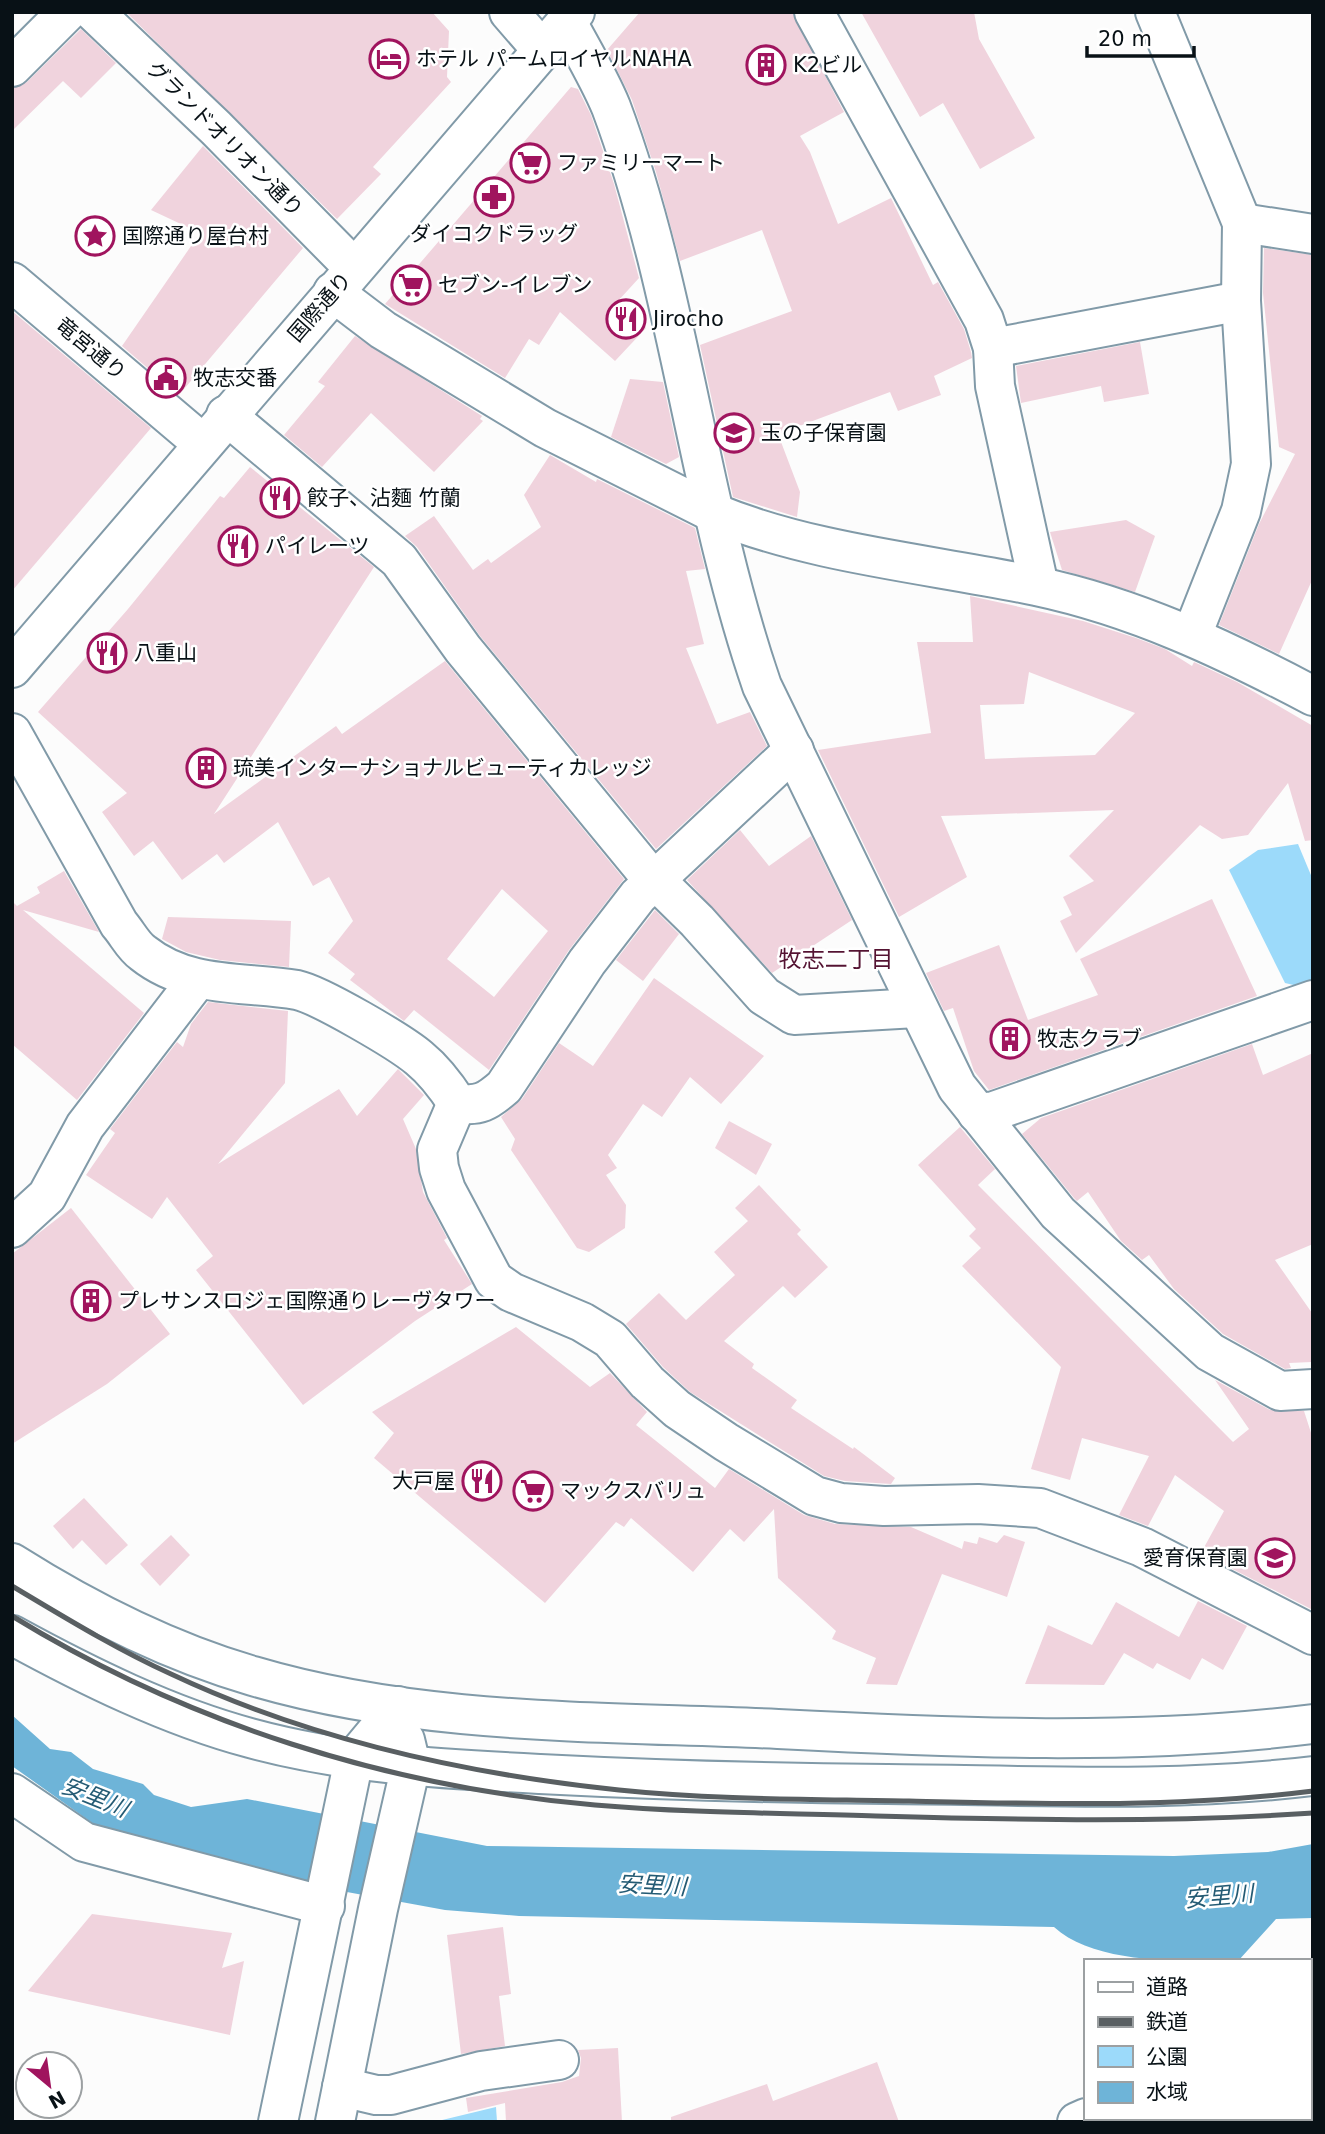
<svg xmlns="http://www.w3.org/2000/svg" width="1325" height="2134" viewBox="0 0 1325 2134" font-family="'DejaVu Sans','Noto Sans JP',sans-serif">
	<rect width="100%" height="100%" fill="#fcfcfc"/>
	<g fill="#9cdafa">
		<path d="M 1298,844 L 1313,880 L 1313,985 L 1302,987 L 1285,983 L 1229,870 L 1258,850 Z"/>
		<path d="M 496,2107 L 497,2122 L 438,2122 L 438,2121 Z"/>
	</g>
	<path fill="#6eb4d8" d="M 12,1715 L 50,1749 L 71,1752 L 93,1769 L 143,1784 L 154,1795 L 191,1807 L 247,1799 L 487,1846 L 1174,1856 L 1268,1852 L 1313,1844 L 1313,1918 L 1276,1919 L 1238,1961 C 1184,1961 1095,1965 1054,1927 L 519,1916 L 445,1910 L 276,1879 L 105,1832 L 12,1766 Z"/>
	<g fill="#f0d3dd" fill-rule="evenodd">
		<path d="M 126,12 L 432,12 L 449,31 L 447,77 L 451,82 L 373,167 L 381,174 L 337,219 Z"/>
		<path d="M 640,12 L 792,12 L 844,112 L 800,136 L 810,152 L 838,224 L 891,198 L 933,285 L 938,282 L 964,329 L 971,352 L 972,358 L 934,376 L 941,395 L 898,411 L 890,392 L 778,434 L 800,492 L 797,517 L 733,497 L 700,345 L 792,311 L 762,230 L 680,261 L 656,172 L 632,100 L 607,50 Z"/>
		<path d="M 861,12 L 974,12 L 979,39 L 1035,138 L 980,169 L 943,103 L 920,117 Z"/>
		<path d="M 81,29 L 116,63 L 81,98 L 63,81 L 12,131 L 12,88 L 27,82 Z"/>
		<path d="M 571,87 L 578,89 L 591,115 L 614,184 L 639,278 L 618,301 L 646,328 L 615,361 L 560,312 L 539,345 L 529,339 L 505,378 L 385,304 Z"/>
		<path d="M 203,146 L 303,248 L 179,395 L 122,346 L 200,233 L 151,210 Z"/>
		<path d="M 1264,248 L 1313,255 L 1313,578 L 1279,654 L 1219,625 L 1259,524 L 1295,454 L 1279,447 L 1263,293 Z"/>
		<path d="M 12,311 L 151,428 L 12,591 Z"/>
		<path d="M 355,336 L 482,416 L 480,419 L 483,421 L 434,472 L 371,413 L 322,467 L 284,435 L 325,386 L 318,382 Z"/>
		<path d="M 1140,342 L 1149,394 L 1104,402 L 1101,386 L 1021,403 L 1016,366 Z"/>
		<path d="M 630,379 L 663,382 L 679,457 L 666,464 L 611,437 Z"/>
		<path d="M 550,455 L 596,482 L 597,479 L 695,528 L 705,569 L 686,571 L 704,644 L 686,648 L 717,724 L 750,712 L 767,746 L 656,849 L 480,636 L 417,547 L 405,536 L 434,516 L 473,570 L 488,559 L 491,563 L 541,527 L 524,495 Z"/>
		<path d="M 250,467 L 374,567 L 214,814 L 336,726 L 342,734 L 445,661 L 624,879 L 569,950 L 489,1070 L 414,1010 L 404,1021 L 350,980 L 355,974 L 328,953 L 353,921 L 329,877 L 313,886 L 278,822 L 224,863 L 217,854 L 182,880 L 153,841 L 134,856 L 102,812 L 127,793 L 38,712 L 128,609 L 220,496 L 224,498 ZM 502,889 L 548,931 L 494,997 L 447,959 Z"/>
		<path d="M 1126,520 L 1155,536 L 1135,592 L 1062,570 L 1050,532 Z"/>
		<path d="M 970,596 L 1083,621 L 1136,638 L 1165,649 L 1192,666 L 1194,662 L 1237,682 L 1313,726 L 1313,840 L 1305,841 L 1288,783 L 1248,835 L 1222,839 L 1200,825 L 1076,953 L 1060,921 L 1072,915 L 1063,897 L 1094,881 L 1069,856 L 1114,810 L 941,816 L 967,877 L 899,917 L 818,750 L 931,733 L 917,642 L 973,642 ZM 1029,672 L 1135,713 L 1095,755 L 985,759 L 980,705 L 1024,704 Z"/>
		<path d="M 740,830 L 769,866 L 811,836 L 852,920 L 772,973 L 687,880 Z"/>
		<path d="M 64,871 L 99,932 L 23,910 L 144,1013 L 77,1100 L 12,1044 L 12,901 L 17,906 L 40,893 L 37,887 Z"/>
		<path d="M 1212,899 L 1257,996 L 989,1090 L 974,1071 L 953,1008 L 944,1011 L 926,973 L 999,945 L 1028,1020 L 1098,995 L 1080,959 Z"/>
		<path d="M 655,910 L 679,934 L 643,981 L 616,960 Z"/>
		<path d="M 168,917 L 291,921 L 289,967 L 220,960 L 186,952 L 162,939 Z"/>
		<path d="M 654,978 L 764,1056 L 721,1104 L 690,1077 L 662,1117 L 643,1104 L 608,1155 L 617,1168 L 606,1175 L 626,1205 L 625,1228 L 589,1252 L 577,1248 L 511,1150 L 515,1139 L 501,1117 L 522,1099 L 559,1043 L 593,1066 Z"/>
		<path d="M 208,1002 L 288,1011 L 285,1083 L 218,1164 L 339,1089 L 357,1116 L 398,1069 L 424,1095 L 403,1119 L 416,1149 L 423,1192 L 447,1238 L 444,1240 L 472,1284 L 415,1321 L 303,1405 L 196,1270 L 213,1256 L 167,1197 L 152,1219 L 86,1175 L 115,1133 L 110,1129 L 177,1042 L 183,1047 L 191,1024 Z"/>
		<path d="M 1252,1044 L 1263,1075 L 1313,1053 L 1313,1244 L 1275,1260 L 1312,1313 L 1312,1362 L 1289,1363 L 1291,1368 L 1285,1369 L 1223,1334 L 1174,1289 L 1149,1255 L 1142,1260 L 1121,1241 L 1088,1192 L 1077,1201 L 1074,1198 L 1022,1134 L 1041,1118 Z"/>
		<path d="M 729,1121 L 772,1144 L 756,1175 L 715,1148 Z"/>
		<path d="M 960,1127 L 995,1169 L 978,1185 L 1233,1442 L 1249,1429 L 1215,1380 L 1270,1410 L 1304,1411 L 1313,1439 L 1313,1610 L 1201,1553 L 1224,1511 L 1175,1475 L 1148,1526 L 1119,1515 L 1149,1456 L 1082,1438 L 1070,1480 L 1031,1469 L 1061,1367 L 962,1266 L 981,1248 L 969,1236 L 976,1229 L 918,1165 Z"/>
		<path d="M 759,1185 L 801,1230 L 797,1234 L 828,1267 L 795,1298 L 783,1286 L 724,1341 L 754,1364 L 752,1368 L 797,1400 L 791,1408 L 853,1449 L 854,1447 L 895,1478 L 891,1484 L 845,1481 L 824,1476 L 690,1392 L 663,1367 L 626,1324 L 659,1293 L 686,1320 L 735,1275 L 714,1252 L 748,1221 L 735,1208 Z"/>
		<path d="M 71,1208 L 170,1334 L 107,1384 L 12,1444 L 12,1254 Z"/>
		<path d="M 516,1327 L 590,1387 L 610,1373 L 647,1412 L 636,1425 L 715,1488 L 729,1469 L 804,1515 L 835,1524 L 911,1527 L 962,1549 L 964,1541 L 977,1544 L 979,1537 L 997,1543 L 1004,1535 L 1025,1542 L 1007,1597 L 942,1574 L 897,1685 L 866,1684 L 876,1658 L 832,1639 L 836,1631 L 778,1578 L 774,1509 L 744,1542 L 730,1529 L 693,1572 L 631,1518 L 624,1527 L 616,1522 L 545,1603 L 374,1458 L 394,1433 L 372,1412 Z"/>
		<path d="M 84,1498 L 128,1545 L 106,1565 L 82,1540 L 73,1549 L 53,1526 Z"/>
		<path d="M 171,1535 L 190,1555 L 160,1586 L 140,1564 Z"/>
		<path d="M 1198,1601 L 1247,1626 L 1223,1670 L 1202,1658 L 1190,1680 L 1157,1663 L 1153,1669 L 1124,1653 L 1104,1685 L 1025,1684 L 1048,1625 L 1092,1645 L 1116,1602 L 1179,1637 Z"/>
		<path d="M 92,1914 L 232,1933 L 222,1968 L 244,1961 L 230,2035 L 28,1991 Z"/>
		<path d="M 503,1927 L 511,1994 L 499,1996 L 505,2046 L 461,2054 L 447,1935 Z"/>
		<path d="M 618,2048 L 622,2122 L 506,2122 L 505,2103 L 468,2112 L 466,2098 L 562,2082 L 579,2076 L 581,2058 L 578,2050 Z"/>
		<path d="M 877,2062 L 899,2122 L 671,2122 L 671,2117 L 767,2084 L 773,2101 Z"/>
	</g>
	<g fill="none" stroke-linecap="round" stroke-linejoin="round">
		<g stroke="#819aa8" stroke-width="42">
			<g id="minor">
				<path d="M 814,12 L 984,320 L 993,348 L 995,386 L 1039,586"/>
				<path d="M 1155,12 L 1242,223 L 1241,301 L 1251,464 L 1241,511 L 1192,635"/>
				<path d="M 567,22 C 582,50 599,78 611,107 C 681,294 697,497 762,686 L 957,1087 L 1058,1213 L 1210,1352 L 1280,1391 L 1313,1389"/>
				<path d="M 12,67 L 67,12"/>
				<path d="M 1242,223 L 1313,234"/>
				<path d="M 12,282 L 202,443"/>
				<path d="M 333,292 L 383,330 L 545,428 L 714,513 C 813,554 932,564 1036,586 C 1135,607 1224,649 1313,696"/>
				<path d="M 993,348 L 1241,301"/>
				<path d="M 226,415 L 399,560 L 463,649 L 643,868 L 697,921 L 764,996 L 794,1015 L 916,1008"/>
				<path d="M 12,733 L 119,924 C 127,933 133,946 143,953 C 188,989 244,981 297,990 C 320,995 400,1042 419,1058 C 435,1071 446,1086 457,1103 C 479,1107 488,1101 504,1087 L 587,962 L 638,896 L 794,750"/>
				<path d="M 457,1103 L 437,1150 L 439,1168 L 446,1190 L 494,1280 L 511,1292 L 582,1322 L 610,1339 L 647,1382 L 677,1409 L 726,1442 L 815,1496 L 841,1503 L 884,1506 L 978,1504 L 1040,1508 L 1142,1547 L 1313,1635"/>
				<path d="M 977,1113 L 994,1111 L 1313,1000"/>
				<path d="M 12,1228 L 47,1196 L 85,1126 L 197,980"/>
				<path d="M 12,1793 L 84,1842 L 325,1906"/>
				<path d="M 342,2087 L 376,2095 L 391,2095 L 481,2071 L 559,2060"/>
				<path d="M 1249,2118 L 1251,2122"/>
			</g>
		</g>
		<g stroke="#819aa8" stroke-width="42">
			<g id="tertiary">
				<path d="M 94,12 L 216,128 L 354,268"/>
				<path d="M 509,12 L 542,50"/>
				<path d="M 12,1563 C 88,1611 167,1651 253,1676 C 421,1726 605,1721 778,1729 C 956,1738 1136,1746 1313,1724"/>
				<path d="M 12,1635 C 87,1676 168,1716 250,1738 C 345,1764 443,1769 540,1774 C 656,1780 771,1783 887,1784 C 1028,1785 1172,1793 1313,1776"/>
				<path d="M 278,2122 L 354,1759 L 398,1706"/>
				<path d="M 335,2122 L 378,1909 L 411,1765 L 405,1740"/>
			</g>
		</g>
		<g stroke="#819aa8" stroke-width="42">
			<path id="secondary" d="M 12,668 L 575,12"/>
		</g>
		<g stroke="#819aa8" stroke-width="42">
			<g id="primary">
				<path d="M 1309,2045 L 1313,2044"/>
				<path d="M 1077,2122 L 1086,2118"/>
			</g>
		</g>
		<use href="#minor" stroke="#fff" stroke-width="38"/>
		<use href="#tertiary" stroke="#fff" stroke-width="38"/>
		<use href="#secondary" stroke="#fff" stroke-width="38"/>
		<use href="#primary" stroke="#fff" stroke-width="38"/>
		<g stroke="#595f62" stroke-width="5">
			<path d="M 12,1586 C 64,1617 116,1649 171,1674 C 311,1740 466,1774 619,1790 C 715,1800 813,1799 909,1801 C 1043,1804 1179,1808 1313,1791"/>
			<path d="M 12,1616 C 188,1724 389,1787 595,1805 C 688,1813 782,1813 876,1816 C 1022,1820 1167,1823 1313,1813"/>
		</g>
	</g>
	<defs>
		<g id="hotel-ring" transform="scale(2.0125)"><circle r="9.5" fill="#fff" stroke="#a0145e" stroke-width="1.5"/><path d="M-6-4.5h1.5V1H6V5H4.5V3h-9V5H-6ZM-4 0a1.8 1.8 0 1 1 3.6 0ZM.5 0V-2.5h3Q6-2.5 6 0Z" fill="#a0145e"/></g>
		<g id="building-ring" transform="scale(2.0125)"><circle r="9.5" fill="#fff" stroke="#a0145e" stroke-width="1.5"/><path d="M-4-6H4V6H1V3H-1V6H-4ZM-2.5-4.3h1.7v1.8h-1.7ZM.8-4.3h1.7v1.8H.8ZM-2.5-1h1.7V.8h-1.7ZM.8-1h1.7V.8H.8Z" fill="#a0145e"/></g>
		<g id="supermarket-ring" transform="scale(2.0125)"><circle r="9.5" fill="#fff" stroke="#a0145e" stroke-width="1.5"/><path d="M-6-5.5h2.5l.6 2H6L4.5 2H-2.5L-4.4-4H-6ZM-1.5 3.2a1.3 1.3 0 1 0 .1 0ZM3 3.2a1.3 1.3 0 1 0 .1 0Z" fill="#a0145e"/></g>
		<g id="pharmacy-ring" transform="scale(2.0125)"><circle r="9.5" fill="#fff" stroke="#a0145e" stroke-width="1.5"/><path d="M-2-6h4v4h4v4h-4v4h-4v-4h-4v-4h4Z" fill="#a0145e"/></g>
		<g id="sight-ring" transform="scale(2.0125)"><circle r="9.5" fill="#fff" stroke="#a0145e" stroke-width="1.5"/><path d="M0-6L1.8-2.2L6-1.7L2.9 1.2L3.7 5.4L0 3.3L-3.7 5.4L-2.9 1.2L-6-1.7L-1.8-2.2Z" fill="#a0145e"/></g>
		<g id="restaurant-ring" transform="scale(2.0125)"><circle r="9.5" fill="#fff" stroke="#a0145e" stroke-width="1.5"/><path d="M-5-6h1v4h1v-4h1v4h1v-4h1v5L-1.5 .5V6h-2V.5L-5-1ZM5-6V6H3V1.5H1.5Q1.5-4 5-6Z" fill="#a0145e"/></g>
		<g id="civic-ring" transform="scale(2.0125)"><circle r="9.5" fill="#fff" stroke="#a0145e" stroke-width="1.5"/><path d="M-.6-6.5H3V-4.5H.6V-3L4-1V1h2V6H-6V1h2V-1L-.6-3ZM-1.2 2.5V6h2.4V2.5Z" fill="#a0145e"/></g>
		<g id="school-ring" transform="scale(2.0125)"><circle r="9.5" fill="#fff" stroke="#a0145e" stroke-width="1.5"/><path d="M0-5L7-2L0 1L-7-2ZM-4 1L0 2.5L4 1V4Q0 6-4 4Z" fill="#a0145e"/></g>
	</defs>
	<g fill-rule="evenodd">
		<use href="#hotel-ring" x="389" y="59"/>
		<use href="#building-ring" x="766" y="65"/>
		<use href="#supermarket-ring" x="530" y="163"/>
		<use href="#pharmacy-ring" x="494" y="197"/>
		<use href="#sight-ring" x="95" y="236"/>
		<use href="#supermarket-ring" x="411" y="285"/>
		<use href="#restaurant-ring" x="626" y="319"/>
		<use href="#civic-ring" x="166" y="378"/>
		<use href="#school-ring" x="734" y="433"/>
		<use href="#restaurant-ring" x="280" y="498"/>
		<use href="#restaurant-ring" x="238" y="546"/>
		<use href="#restaurant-ring" x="107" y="653"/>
		<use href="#building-ring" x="206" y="768"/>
		<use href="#building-ring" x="1010" y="1039"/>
		<use href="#building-ring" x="91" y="1301"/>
		<use href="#restaurant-ring" x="482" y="1481"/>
		<use href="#supermarket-ring" x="533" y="1491"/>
		<use href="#school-ring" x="1275" y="1558"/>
	</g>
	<g text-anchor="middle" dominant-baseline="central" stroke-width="5" stroke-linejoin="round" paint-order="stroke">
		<g font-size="21" fill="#081116" stroke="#fff" text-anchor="start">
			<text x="416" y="59">ホテル パームロイヤルNAHA</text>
			<text x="793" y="65">K2ビル</text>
			<text x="557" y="163">ファミリーマート</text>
			<text x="494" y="234" text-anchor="middle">ダイコクドラッグ</text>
			<text x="122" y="236">国際通り屋台村</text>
			<text x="438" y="285">セブン-イレブン</text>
			<text x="653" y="319">Jirocho</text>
			<text x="193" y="378">牧志交番</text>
			<text x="761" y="433">玉の子保育園</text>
			<text x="307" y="498">餃子、沾麵 竹蘭</text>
			<text x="265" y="546">パイレーツ</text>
			<text x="134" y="653">八重山</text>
			<text x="233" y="768">琉美インターナショナルビューティカレッジ</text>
			<text x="1037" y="1039">牧志クラブ</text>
			<text x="118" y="1301">プレサンスロジェ国際通りレーヴタワー</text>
			<text x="455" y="1481" text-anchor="end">大戸屋</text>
			<text x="560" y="1491">マックスバリュ</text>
			<text x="1248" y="1558" text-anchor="end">愛育保育園</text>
		</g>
		<g font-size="21" fill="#081116" stroke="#fff">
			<text transform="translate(225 139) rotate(45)">グランドオリオン通り</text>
			<text transform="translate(320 307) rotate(-49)">国際通り</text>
			<text transform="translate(91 349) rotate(40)">竜宮通り</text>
		</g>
		<g font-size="23" fill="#541332" stroke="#fff">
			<text x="836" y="959">牧志二丁目</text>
		</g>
		<g font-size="23" font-style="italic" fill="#245b74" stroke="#fff">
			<text transform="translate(95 1797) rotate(22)">安里川</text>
			<text transform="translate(652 1885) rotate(3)">安里川</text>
			<text transform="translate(1219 1896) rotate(-5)">安里川</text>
		</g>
	</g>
	<rect width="1325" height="2134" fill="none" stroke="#081116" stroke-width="28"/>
	<rect x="1084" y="1959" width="228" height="161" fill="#ffffff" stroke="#9ca0a2" stroke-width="2"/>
	<rect x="1098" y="1982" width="35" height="10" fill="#ffffff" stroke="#9ca0a2" stroke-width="2"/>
	<text x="1146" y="1994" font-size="21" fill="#081116">道路</text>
	<rect x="1098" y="2017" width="35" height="10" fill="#595f62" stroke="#9ca0a2" stroke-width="2"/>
	<text x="1146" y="2029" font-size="21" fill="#081116">鉄道</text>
	<rect x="1098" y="2046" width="35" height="21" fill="#9cdafa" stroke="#9ca0a2" stroke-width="2"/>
	<text x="1146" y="2064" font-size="21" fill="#081116">公園</text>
	<rect x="1098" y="2082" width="35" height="21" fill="#6eb4d8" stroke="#9ca0a2" stroke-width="2"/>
	<text x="1146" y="2099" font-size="21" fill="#081116">水域</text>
	<g transform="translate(49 2085) rotate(151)"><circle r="33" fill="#ffffff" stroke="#9ca0a2" stroke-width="2"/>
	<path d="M0-5L12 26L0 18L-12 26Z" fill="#a0145e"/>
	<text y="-10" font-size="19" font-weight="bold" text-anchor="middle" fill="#081116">N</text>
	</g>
	<path d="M1087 46v10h107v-10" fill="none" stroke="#081116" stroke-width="3.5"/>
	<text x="1098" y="46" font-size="21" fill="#081116" stroke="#ffffff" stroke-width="5" paint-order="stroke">20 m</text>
</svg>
